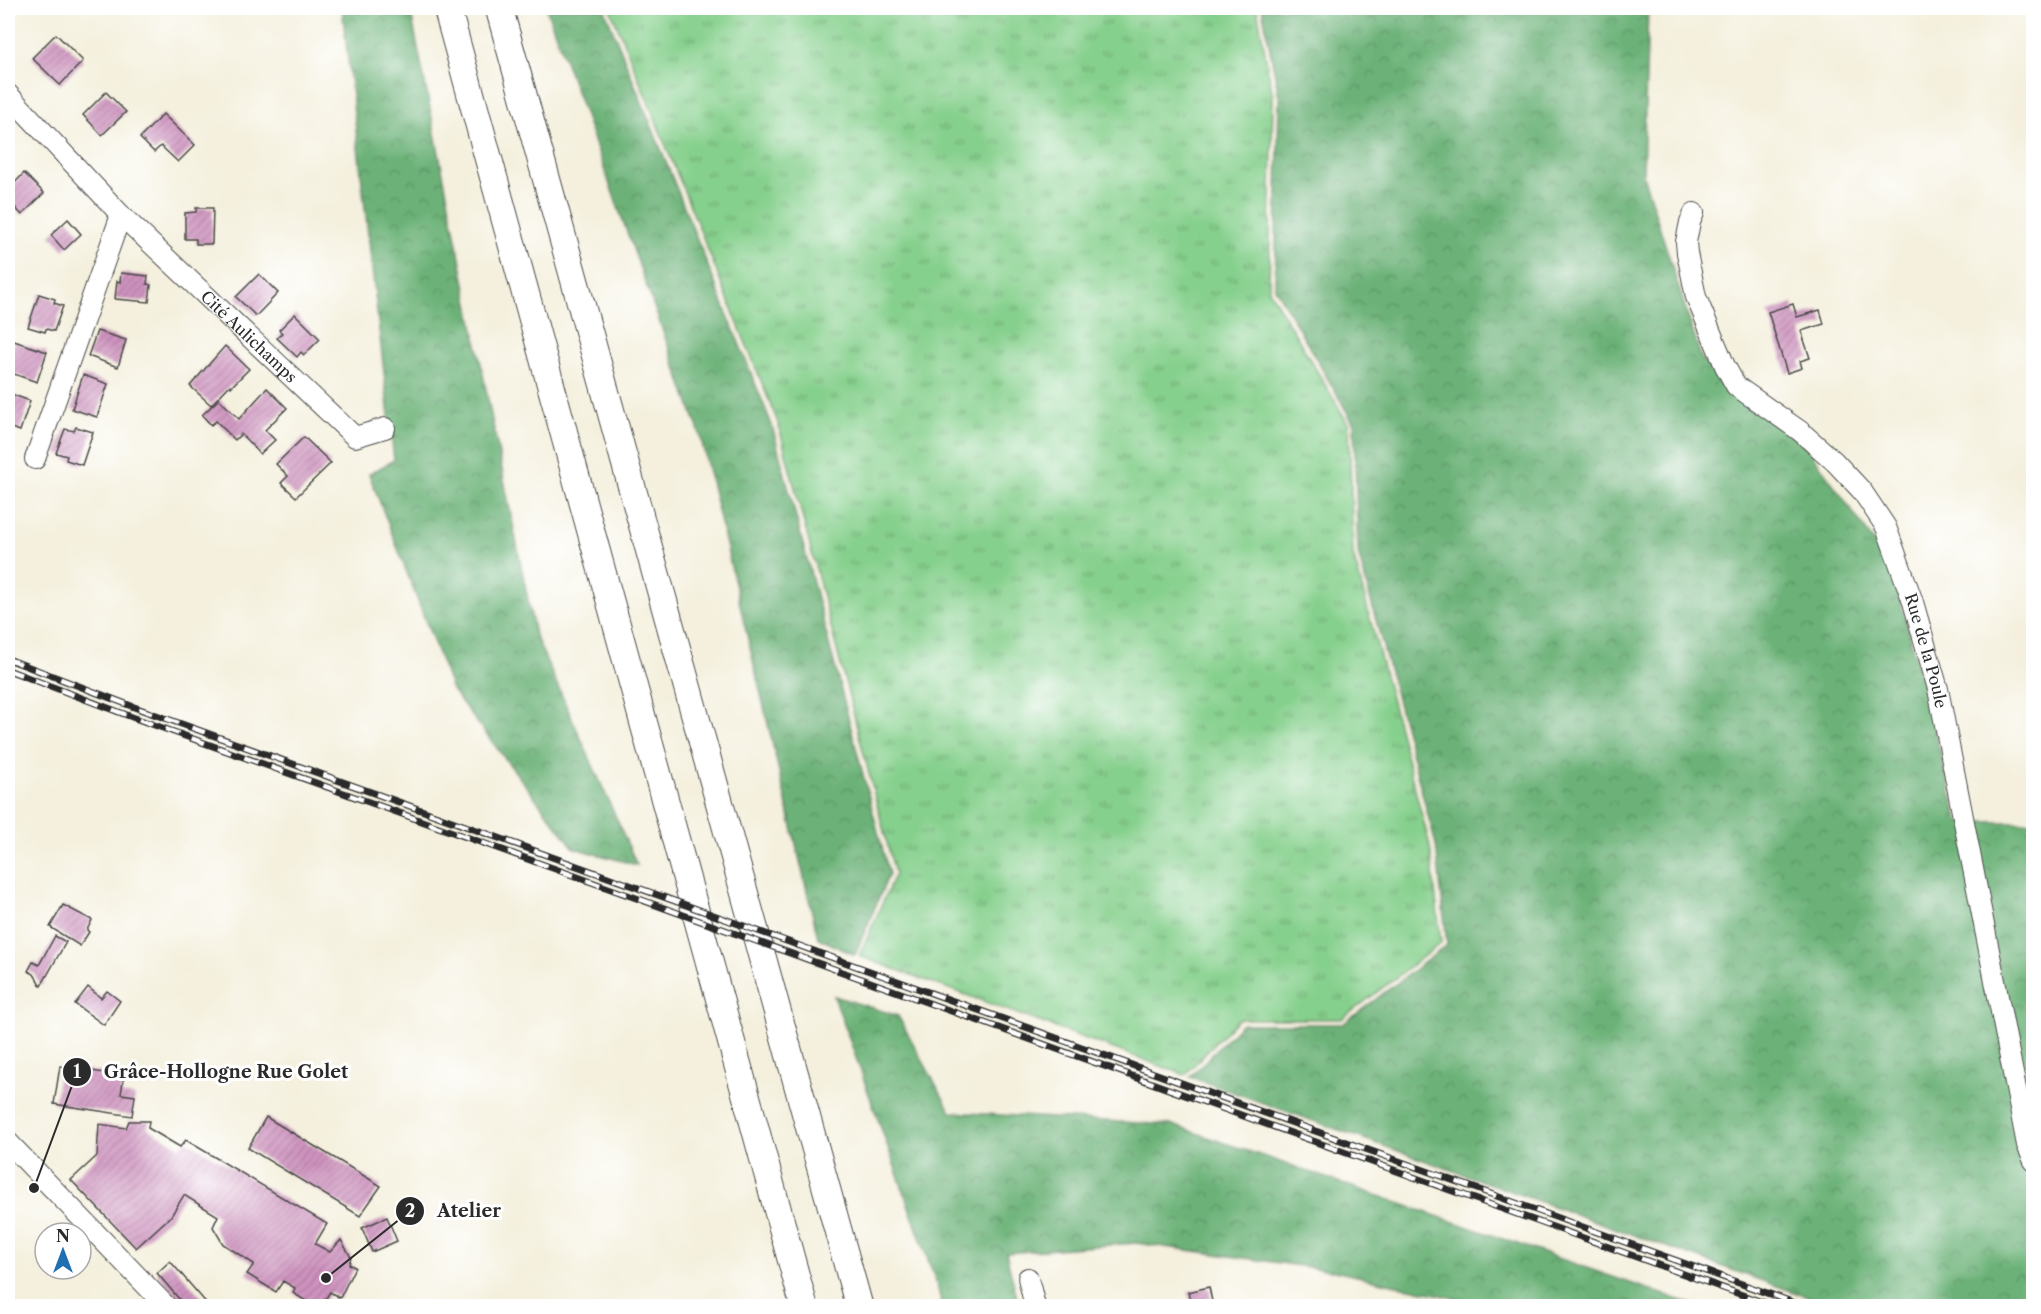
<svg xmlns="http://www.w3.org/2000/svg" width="2041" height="1314" viewBox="0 0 2041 1314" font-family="'Libre Caslon Text',serif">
	<defs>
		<pattern id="grass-tufts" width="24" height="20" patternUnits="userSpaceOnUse" patternTransform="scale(1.5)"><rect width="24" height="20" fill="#86d08d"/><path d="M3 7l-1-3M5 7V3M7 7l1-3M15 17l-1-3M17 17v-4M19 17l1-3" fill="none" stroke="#6ea973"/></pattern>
		<pattern id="forest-crowns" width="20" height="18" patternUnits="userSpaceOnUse" patternTransform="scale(1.5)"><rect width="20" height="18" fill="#6cb278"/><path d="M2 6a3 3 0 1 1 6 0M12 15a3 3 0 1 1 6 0" fill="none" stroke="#599163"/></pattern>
		<pattern id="building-hatch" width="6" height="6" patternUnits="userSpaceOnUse" patternTransform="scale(1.5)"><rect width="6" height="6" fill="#cf93bf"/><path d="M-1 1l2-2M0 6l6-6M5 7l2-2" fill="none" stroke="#a8789b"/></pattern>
	</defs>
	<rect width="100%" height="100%" fill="#fff"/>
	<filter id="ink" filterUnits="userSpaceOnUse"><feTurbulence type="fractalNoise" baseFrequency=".0167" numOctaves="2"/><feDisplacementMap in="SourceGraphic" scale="12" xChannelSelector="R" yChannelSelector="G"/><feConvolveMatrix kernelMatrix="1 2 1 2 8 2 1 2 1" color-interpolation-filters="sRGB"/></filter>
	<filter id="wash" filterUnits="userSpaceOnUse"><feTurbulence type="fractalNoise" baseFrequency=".008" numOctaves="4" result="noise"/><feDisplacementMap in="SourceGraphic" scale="24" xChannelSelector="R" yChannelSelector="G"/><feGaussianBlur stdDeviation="1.35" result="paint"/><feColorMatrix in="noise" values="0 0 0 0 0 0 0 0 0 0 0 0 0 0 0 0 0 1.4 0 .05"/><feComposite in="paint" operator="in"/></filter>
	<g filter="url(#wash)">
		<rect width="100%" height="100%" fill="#f4f0dd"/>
		<path fill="url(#grass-tufts)" stroke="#587e5c" stroke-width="1.5" d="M 610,8 L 1257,8 L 1273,97 L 1269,290 L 1349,425 L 1353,554 L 1430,846 L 1441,943 L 1342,1019 L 1238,1019 L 1185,1075 L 859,956 L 895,874 L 778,423 Z"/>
		<g fill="url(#forest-crowns)" stroke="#4c6e52" stroke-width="1.5">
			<path d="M 342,8 L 410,8 L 535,635 L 637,865 L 574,848 L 452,690 L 369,474 L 394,460 Z"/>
			<path d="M 546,8 L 604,8 L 772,425 L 889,874 L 855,955 L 818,938 L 700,434 Z"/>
			<path d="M 1262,8 L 1648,8 L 1643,175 L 1702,360 L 1810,451 L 1891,566 L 1959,822 L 2033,822 L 2033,1306 L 1833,1306 L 1190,1077 L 1241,1024 L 1343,1024 L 1447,945 L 1436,845 L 1358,553 L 1354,424 L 1275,288 L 1279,97 Z"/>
			<path d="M 834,996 L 898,1016 L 951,1112 L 1173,1125 L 1697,1306 L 1489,1306 L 1330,1270 L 1136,1243 L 1006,1253 L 1019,1306 L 942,1306 L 937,1285 Z"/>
		</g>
		<g id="blocks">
			<g fill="url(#building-hatch)">
				<path d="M 8,8 L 13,8 L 12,30 L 8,30 Z"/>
				<path d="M 56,34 L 83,61 L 60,85 L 32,58 Z"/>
				<path d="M 106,92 L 126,112 L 102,135 L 83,115 Z"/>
				<path d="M 163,114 L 195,145 L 178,162 L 161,146 L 154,152 L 140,138 Z"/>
				<path d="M 24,173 L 44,193 L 22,215 L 8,200 L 8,190 Z"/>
				<path d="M 196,208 L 213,208 L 212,244 L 196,244 L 196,239 L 185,239 L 185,213 L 196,212 Z"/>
				<path d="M 68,219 L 81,234 L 64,250 L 51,235 Z"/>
				<path d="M 121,273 L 148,276 L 147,284 L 151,285 L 149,302 L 115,299 L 117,281 L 120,282 Z"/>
				<path d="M 259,274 L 278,293 L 256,316 L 236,297 Z"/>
				<path d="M 39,294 L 55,299 L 54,303 L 63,306 L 54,331 L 46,329 L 45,332 L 28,327 Z"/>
				<path d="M 1793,304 L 1797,317 L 1820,310 L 1824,324 L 1801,331 L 1810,358 L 1800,361 L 1802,368 L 1787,373 L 1768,312 Z"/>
				<path d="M 295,314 L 320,339 L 304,355 L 301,352 L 297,357 L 277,338 L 282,333 L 279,330 Z"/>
				<path d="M 97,331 L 126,340 L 118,367 L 88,356 Z"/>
				<path d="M 14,341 L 47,352 L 37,382 L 8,372 L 8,360 Z"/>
				<path d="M 225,346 L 249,369 L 231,387 L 230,385 L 211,405 L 190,386 Z"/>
				<path d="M 83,375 L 108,384 L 97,417 L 72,409 Z"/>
				<path d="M 267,388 L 287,408 L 265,430 L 275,440 L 260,454 L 241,434 L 235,440 L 216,421 L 211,425 L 202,415 L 219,399 L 239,419 Z"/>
				<path d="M 8,393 L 30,401 L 20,431 L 8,427 Z"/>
				<path d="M 76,427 L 93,432 L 82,465 L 66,460 L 67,456 L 56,453 L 65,429 L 74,431 Z"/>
				<path d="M 304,437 L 331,463 L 296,497 L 281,483 L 288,476 L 276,464 Z"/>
				<path d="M 63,905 L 92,920 L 87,930 L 89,932 L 80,946 L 50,927 Z"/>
				<path d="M 55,936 L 66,942 L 41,986 L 34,974 L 28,971 L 33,962 L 39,965 Z"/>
				<path d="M 88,987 L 101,998 L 107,991 L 120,1001 L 104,1025 L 75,1004 Z"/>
				<path d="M 60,1066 L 124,1076 L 121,1094 L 135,1096 L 132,1116 L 54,1104 Z"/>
				<path d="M 266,1117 L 381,1186 L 360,1216 L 248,1148 Z"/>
				<path d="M 129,1121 L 149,1121 L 148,1128 L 180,1147 L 186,1140 L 327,1224 L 315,1244 L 330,1252 L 341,1240 L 351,1257 L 349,1264 L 355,1267 L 340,1298 L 330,1292 L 321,1306 L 314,1306 L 293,1293 L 295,1288 L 283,1281 L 276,1292 L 247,1274 L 254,1264 L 223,1244 L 213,1227 L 218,1216 L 184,1195 L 171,1216 L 136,1248 L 71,1180 L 97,1156 L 99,1124 L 126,1128 Z"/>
				<path d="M 387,1217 L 397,1241 L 372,1252 L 362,1228 Z"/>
				<path d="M 170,1261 L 209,1306 L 185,1306 L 157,1273 Z"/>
				<path d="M 1209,1287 L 1213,1306 L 1191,1306 L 1188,1292 Z"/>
			</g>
		</g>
	</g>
	<g filter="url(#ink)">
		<use href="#blocks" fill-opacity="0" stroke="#494946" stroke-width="1.5"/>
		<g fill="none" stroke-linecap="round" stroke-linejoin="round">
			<g stroke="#494946" stroke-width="22">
				<g id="minor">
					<path id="s1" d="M 8,94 L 121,215 L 355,437 L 385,428"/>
					<path id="s2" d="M 1694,213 L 1690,222 L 1686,242 L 1687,253 L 1696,297 L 1725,366 L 1736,386 L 1800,431 L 1834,461 L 1862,491 L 1886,527 L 1913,602 L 1938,689 L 2027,1145 L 2034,1161"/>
					<path d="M 35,459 L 121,215"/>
					<path d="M 8,1142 L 166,1306"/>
					<path d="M 1028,1278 L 1035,1306"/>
				</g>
			</g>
			<g stroke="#494946" stroke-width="29">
				<g id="highway">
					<path d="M 447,8 L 804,1306"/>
					<path d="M 499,8 L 859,1306"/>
				</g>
			</g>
			<use href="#minor" stroke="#fff" stroke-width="20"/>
			<use href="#highway" stroke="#fff" stroke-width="27"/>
			<g stroke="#2b2b2b" stroke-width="7">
				<g id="rail">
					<path d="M 8,659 L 134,707 L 1803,1306"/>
					<path d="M 8,670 L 132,717 L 1773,1306"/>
				</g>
			</g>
			<use href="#rail" stroke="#fff" stroke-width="4.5" stroke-dasharray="14" stroke-linecap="butt"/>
		</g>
	</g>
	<g text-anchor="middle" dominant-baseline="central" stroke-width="6" stroke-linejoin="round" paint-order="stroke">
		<g font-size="16" fill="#2b2b2b" stroke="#fff">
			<text stroke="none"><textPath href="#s1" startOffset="342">Cité Aulichamps</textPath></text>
			<text stroke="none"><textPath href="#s2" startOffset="522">Rue de la Poule</textPath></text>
		</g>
	</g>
	<path fill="none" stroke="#2b2b2b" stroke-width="2" d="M34 1188L77 1072M326 1278L410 1211"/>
	<g fill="#2b2b2b" stroke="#fff" stroke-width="2">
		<circle cx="34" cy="1188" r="6"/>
		<circle cx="326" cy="1278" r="6"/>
		<circle cx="77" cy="1072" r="15"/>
		<circle cx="410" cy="1211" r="15"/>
	</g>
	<g font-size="18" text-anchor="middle" font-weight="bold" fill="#fff">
		<text x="77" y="1078">1</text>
		<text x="410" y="1217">2</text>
	</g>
	<g font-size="18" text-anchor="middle" font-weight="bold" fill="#2b2b2b" stroke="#fff" stroke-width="6" stroke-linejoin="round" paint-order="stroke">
		<text x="226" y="1078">Grâce-Hollogne Rue Golet</text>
		<text x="469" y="1217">Atelier</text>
	</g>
	<rect width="2041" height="1314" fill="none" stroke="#fff" stroke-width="30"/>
	<g transform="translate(63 1251)"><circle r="28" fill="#ffffff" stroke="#aaaaaa" stroke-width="1.5"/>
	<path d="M0-4.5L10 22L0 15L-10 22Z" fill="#1f6fb2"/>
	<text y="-9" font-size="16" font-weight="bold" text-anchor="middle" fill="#2b2b2b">N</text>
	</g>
</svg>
